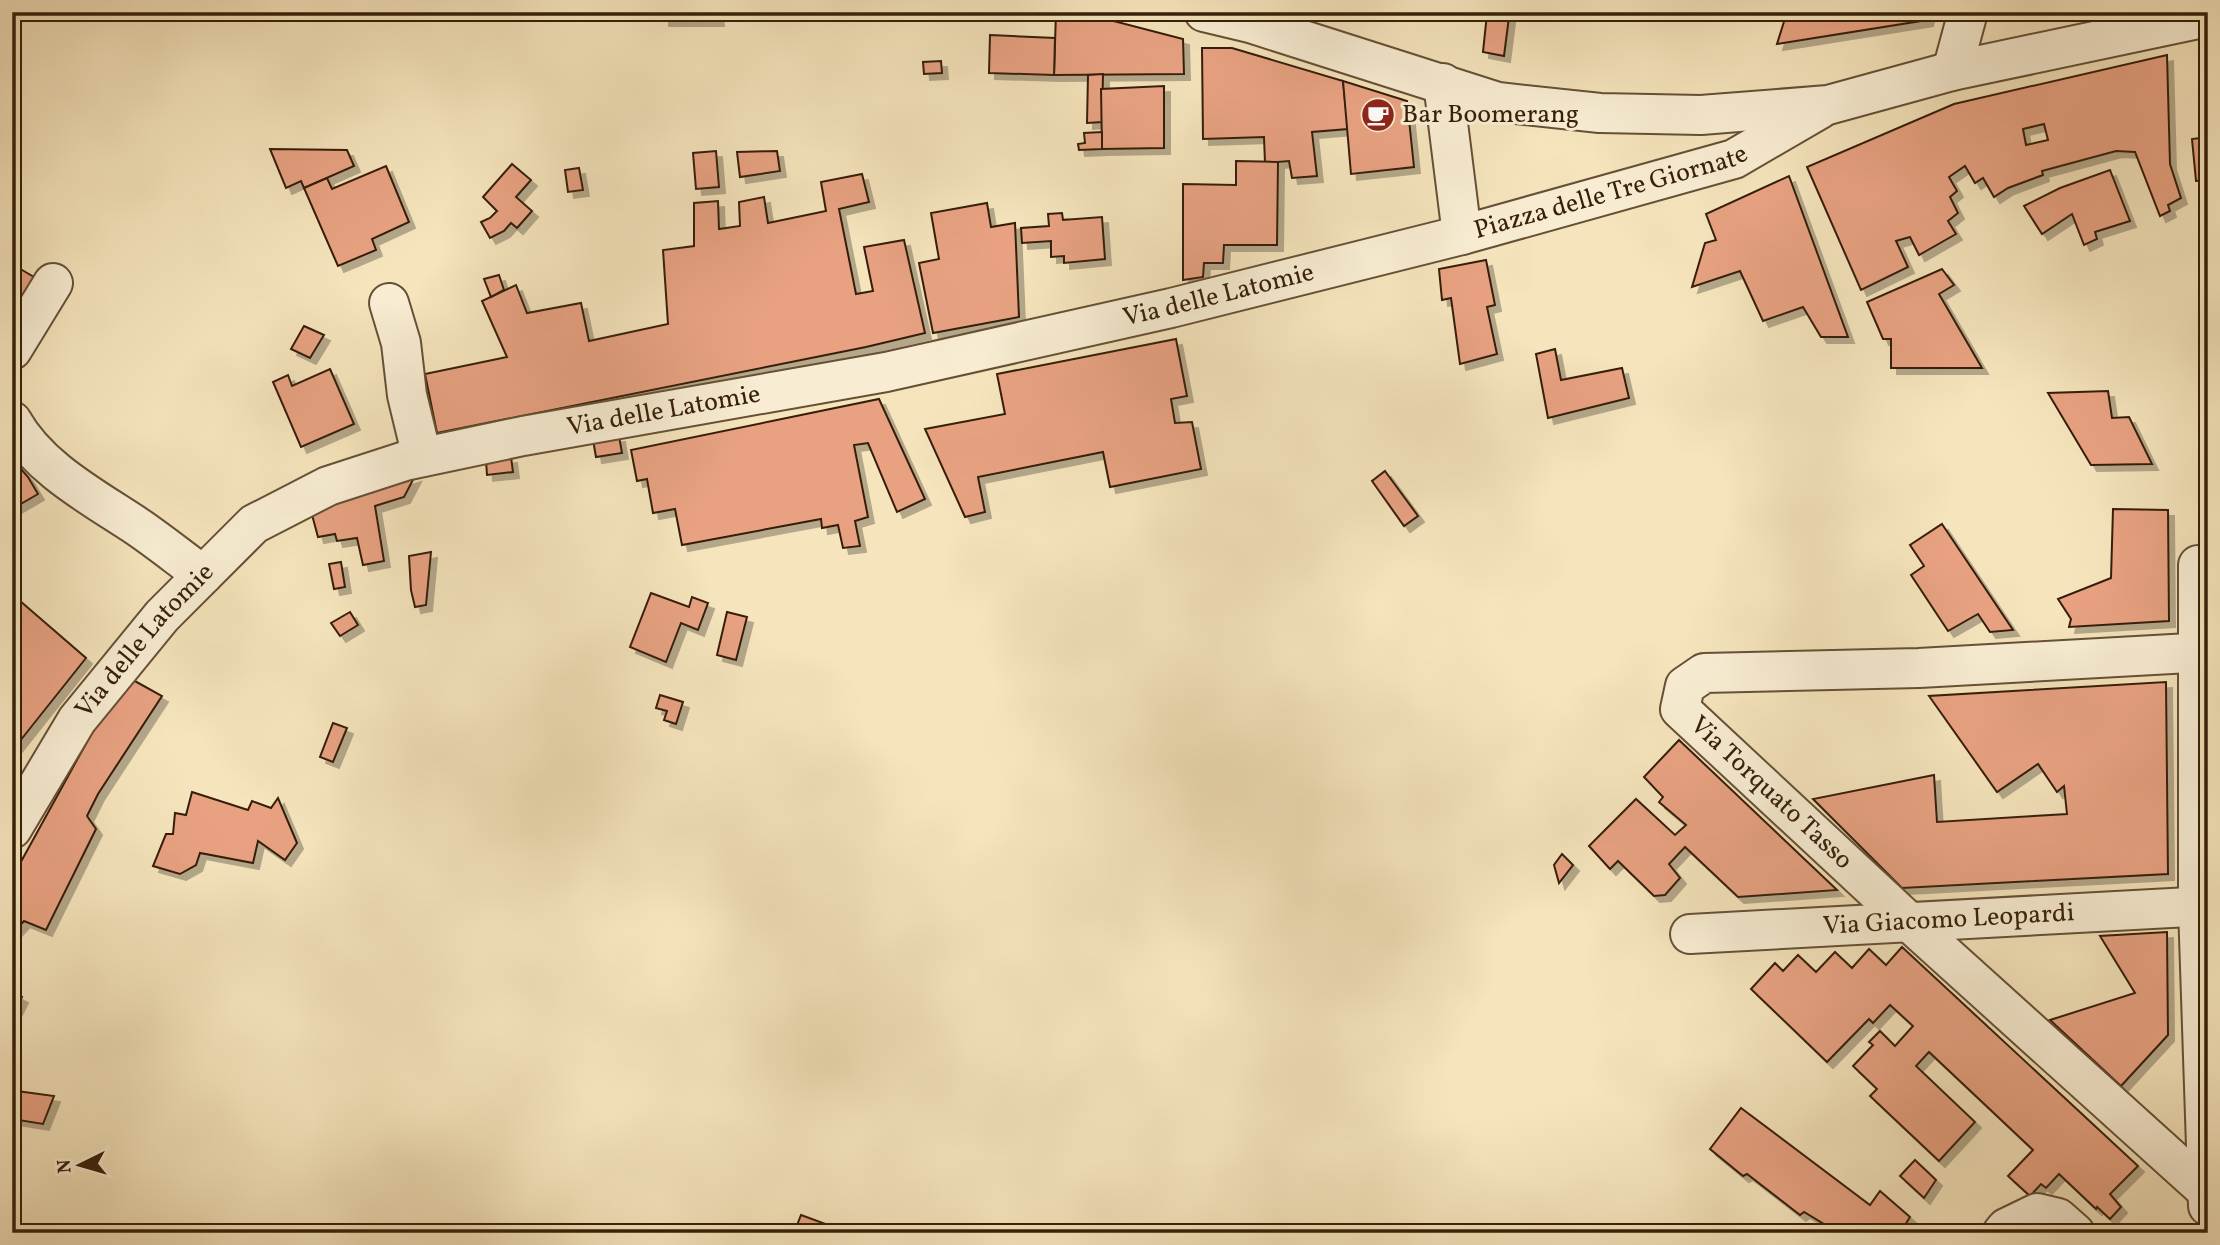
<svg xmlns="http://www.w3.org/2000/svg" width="2220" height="1245" viewBox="0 0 2220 1245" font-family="Vollkorn,serif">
	<defs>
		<filter id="shadow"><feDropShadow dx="6" dy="6" stdDeviation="0" flood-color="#0004"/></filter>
	</defs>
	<rect width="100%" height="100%" fill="#f5e4bc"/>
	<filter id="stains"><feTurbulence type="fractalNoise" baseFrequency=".00286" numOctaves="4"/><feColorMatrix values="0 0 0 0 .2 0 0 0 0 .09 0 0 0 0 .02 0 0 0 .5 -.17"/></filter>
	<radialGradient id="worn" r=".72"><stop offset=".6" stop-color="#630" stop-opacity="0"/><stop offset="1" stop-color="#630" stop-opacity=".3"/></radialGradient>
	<g fill="#e8a282" stroke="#361f08" stroke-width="2" fill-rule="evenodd" filter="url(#shadow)">
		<path d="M 663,12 L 717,12 L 718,20 L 663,20 Z"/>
		<path d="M 1056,12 L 1079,12 L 1183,39 L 1184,74 L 1054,75 Z"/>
		<path d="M 1787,12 L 1929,12 L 1927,20 L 1777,44 Z"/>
		<path d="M 1487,14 L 1509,17 L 1504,56 L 1483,52 Z"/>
		<path d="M 990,35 L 1055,38 L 1054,75 L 989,73 Z"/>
		<path d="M 1202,48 L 1232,48 L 1343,81 L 1348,129 L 1312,132 L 1317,176 L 1292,178 L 1289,161 L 1265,163 L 1264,137 L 1203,139 Z"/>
		<path d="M 2167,55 L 2170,164 L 2181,198 L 2168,205 L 2170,211 L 2160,216 L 2135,152 L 2116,151 L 2042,171 L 2043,175 L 2008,188 L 1994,197 L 1983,178 L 1975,183 L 1965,166 L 1949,177 L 1957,191 L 1950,197 L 1958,213 L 1948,221 L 1956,234 L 1919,255 L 1910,237 L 1896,241 L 1908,267 L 1861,290 L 1807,167 L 1954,104 ZM 2044,124 L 2048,140 L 2026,145 L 2023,129 Z"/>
		<path d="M 941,61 L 942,73 L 924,74 L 923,62 Z"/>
		<path d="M 1103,74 L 1102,122 L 1087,123 L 1088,75 Z"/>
		<path d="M 1343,81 L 1407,101 L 1414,167 L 1351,174 Z"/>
		<path d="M 1164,86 L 1164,148 L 1102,149 L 1101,89 Z"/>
		<path d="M 1102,132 L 1102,149 L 1079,150 L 1078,144 L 1085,143 L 1084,133 Z"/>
		<path d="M 2208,137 L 2208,180 L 2196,181 L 2192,139 Z"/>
		<path d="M 270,149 L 347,150 L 354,166 L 304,188 L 301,181 L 286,188 Z"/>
		<path d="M 716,151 L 719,187 L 696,189 L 693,153 Z"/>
		<path d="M 777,151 L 780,171 L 740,177 L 737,152 Z"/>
		<path d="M 1236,161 L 1278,162 L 1277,245 L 1224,245 L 1223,263 L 1204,263 L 1203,277 L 1183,280 L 1183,184 L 1236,185 Z"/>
		<path d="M 512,164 L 531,180 L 516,197 L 532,211 L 517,228 L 511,223 L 504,231 L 490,238 L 481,222 L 490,218 L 497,211 L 483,197 Z"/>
		<path d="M 386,166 L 409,222 L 372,239 L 376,250 L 338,266 L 304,188 L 327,178 L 332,189 Z"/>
		<path d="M 579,168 L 583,190 L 568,192 L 565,170 Z"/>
		<path d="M 2110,170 L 2130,221 L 2095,232 L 2097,239 L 2084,245 L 2072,214 L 2042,234 L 2024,206 L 2060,188 Z"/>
		<path d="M 862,174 L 869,202 L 839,209 L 856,294 L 873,291 L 864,247 L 904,240 L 925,333 L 866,347 L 437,433 L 425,374 L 507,357 L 482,301 L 516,285 L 527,313 L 581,303 L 589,341 L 668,324 L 663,250 L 694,246 L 694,203 L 718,201 L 719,229 L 740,226 L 739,202 L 764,197 L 768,223 L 826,211 L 821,182 Z"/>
		<path d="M 1789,176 L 1848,337 L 1821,337 L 1803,307 L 1763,321 L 1740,271 L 1692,287 L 1705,243 L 1716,240 L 1706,214 Z"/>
		<path d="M 987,203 L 991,227 L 1015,223 L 1019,317 L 933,333 L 919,263 L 939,259 L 931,213 Z"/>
		<path d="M 1062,213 L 1063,220 L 1102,217 L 1105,259 L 1064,263 L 1064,256 L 1051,257 L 1051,241 L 1022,243 L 1021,228 L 1049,226 L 1048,214 Z"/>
		<path d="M 1486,260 L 1495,305 L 1487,307 L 1497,354 L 1460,364 L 1451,298 L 1442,300 L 1439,269 Z"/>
		<path d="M 12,264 L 34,277 L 12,315 Z"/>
		<path d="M 1942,269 L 1954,285 L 1939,294 L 1982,368 L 1891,368 L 1891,339 L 1883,339 L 1867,302 Z"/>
		<path d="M 499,275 L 504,290 L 491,297 L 484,279 Z"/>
		<path d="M 304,326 L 324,335 L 310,358 L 291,349 Z"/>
		<path d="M 1176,339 L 1187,396 L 1171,399 L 1175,423 L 1192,422 L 1201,469 L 1110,487 L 1103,452 L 978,477 L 985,512 L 965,517 L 925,429 L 1005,414 L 997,374 Z"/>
		<path d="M 1555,349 L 1561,380 L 1622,368 L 1629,398 L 1548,418 L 1536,354 Z"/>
		<path d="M 330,369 L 354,424 L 301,447 L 273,382 L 288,375 L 292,386 Z"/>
		<path d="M 2108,391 L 2112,418 L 2129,417 L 2152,464 L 2091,465 L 2048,393 Z"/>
		<path d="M 879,399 L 925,499 L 897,512 L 868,443 L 854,445 L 868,517 L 855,521 L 860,546 L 843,548 L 838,525 L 822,528 L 821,519 L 682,545 L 675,509 L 653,513 L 647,479 L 637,481 L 631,450 Z"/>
		<path d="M 619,436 L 622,453 L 596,457 L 593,440 Z"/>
		<path d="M 511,457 L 513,472 L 487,475 L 486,461 Z"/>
		<path d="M 12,459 L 28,477 L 38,494 L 12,509 Z"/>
		<path d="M 1385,471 L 1418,516 L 1404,526 L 1372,481 Z"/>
		<path d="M 415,476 L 404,497 L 375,506 L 384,561 L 363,565 L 357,538 L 337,541 L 335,534 L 318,537 L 311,511 Z"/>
		<path d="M 2113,509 L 2168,510 L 2169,621 L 2069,627 L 2071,619 L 2058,599 L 2111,578 Z"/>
		<path d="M 1942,524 L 2013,630 L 1990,632 L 1978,614 L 1948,631 L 1911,575 L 1924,566 L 1910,545 Z"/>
		<path d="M 431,552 L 426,605 L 415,607 L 411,590 L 409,556 Z"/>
		<path d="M 341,562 L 345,587 L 334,589 L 329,564 Z"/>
		<path d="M 651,593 L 689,607 L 692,597 L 708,603 L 698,630 L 681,623 L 666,662 L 630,647 Z"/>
		<path d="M 12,594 L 86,658 L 12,751 Z"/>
		<path d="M 350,612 L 358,625 L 340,636 L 331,623 Z"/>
		<path d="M 727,612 L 747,617 L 736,660 L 717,655 Z"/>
		<path d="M 133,680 L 162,696 L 98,794 L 87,816 L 96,829 L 46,930 L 24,921 L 12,934 L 12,878 L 99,720 Z"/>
		<path d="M 2166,682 L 2168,874 L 1902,888 L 1813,799 L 1934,775 L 1937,822 L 2067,814 L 2064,786 L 2057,792 L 2038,764 L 1997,792 L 1929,696 Z"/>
		<path d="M 660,695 L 683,702 L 676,724 L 664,720 L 667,711 L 656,708 Z"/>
		<path d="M 333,723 L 347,728 L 333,762 L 320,757 Z"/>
		<path d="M 1679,740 L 1837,890 L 1738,897 L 1685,847 L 1669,864 L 1680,878 L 1665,895 L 1654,896 L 1618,861 L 1610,869 L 1589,846 L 1636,799 L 1675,835 L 1686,825 L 1659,802 L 1663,797 L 1644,777 Z"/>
		<path d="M 192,792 L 248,810 L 252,801 L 271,808 L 278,798 L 297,843 L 285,860 L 258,841 L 253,863 L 200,853 L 196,865 L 180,874 L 153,866 L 166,834 L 173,834 L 175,813 L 186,815 Z"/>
		<path d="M 1562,854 L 1573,865 L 1559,883 L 1554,865 Z"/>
		<path d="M 2167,932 L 2168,1035 L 2121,1086 L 2050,1020 L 2135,993 L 2100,936 Z"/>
		<path d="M 1902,947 L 2138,1166 L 2110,1194 L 2121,1207 L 2110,1219 L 2097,1207 L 2096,1209 L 2059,1174 L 2046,1188 L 2041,1184 L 2030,1196 L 2008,1176 L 2033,1150 L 1929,1052 L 1916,1066 L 1975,1122 L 1939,1161 L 1870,1096 L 1877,1089 L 1853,1066 L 1873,1045 L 1869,1042 L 1880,1031 L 1895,1046 L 1913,1026 L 1890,1005 L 1873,1023 L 1869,1019 L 1827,1062 L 1751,989 L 1775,963 L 1783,971 L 1798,955 L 1816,972 L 1835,952 L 1852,968 L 1869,949 L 1886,965 Z"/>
		<path d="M 12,992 L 22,997 L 12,1017 Z"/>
		<path d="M 12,1087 L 17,1091 L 54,1096 L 43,1124 L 12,1119 Z"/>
		<path d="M 1741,1108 L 1870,1205 L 1880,1191 L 1910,1217 L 1900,1233 L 1842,1233 L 1829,1227 L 1804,1212 L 1800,1215 L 1747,1174 L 1743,1176 L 1710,1149 Z"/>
		<path d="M 1915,1160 L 1936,1180 L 1924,1198 L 1900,1176 Z"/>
		<path d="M 801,1215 L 842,1230 L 841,1233 L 794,1233 Z"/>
	</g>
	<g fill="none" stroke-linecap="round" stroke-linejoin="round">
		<g stroke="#665035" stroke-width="42">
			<g id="minor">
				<path d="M 1204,12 L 1250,23 L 1498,102 L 1600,113 L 1701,115 L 1828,105 L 1952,71 L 2208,17"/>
				<path d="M 1952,71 L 1968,12"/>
				<path id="s1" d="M 1443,83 L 1462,235 L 1734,159 L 1820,109"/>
				<path d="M 389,303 L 401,343 L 407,395 L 422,457"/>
				<path d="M 12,350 L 53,283"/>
				<path d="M 12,421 C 39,469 93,497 138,527 C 160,542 181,559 203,575"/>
				<path d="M 2198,565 L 2198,907 L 2208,1206"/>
				<path id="s2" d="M 12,829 L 77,720 L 162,616 L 254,524 L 328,486 L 405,461 L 523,436 L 886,372 L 1171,308 L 1462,235"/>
				<path id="s3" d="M 1690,934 L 2208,906"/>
				<path d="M 2207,1191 L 1909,922 L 1680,709 L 1685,686 L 1704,673 L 1919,668 L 2208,652"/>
				<path d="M 2002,1233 L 2006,1228 L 2037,1213 L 2058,1218 L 2075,1233"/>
			</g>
		</g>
		<use href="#minor" stroke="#f8edd3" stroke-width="38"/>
	</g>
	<defs>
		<g id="cafe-disc" transform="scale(1.75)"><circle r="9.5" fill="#8f2418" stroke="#f8edd3"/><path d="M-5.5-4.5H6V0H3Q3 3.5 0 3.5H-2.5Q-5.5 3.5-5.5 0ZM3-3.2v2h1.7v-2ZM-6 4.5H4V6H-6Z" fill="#fff"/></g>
	</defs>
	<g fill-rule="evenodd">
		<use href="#cafe-disc" x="1378" y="115"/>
	</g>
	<g text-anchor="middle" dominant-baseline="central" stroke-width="6" stroke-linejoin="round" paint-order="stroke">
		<g font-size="26" fill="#361f08" stroke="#f8edd3" text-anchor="start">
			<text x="1402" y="115">Bar Boomerang</text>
		</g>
		<g font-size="26" fill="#361f08" stroke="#f8edd3">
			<text stroke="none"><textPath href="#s1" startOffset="308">Piazza delle Tre Giornate</textPath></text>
			<text stroke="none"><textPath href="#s2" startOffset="1386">Via delle Latomie</textPath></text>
			<text stroke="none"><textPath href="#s2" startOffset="819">Via delle Latomie</textPath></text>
			<text stroke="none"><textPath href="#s2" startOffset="231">Via delle Latomie</textPath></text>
			<text transform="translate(1771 793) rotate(43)">Via Torquato Tasso</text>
			<text stroke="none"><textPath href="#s3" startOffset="259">Via Giacomo Leopardi</textPath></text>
		</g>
	</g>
	<rect width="2220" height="1245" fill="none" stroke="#f5e4bc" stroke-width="42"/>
	<rect x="14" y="14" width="2192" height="1217" fill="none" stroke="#361f08" stroke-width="3.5"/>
	<rect x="21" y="21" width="2178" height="1203" fill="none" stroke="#361f08" stroke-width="2"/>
	<g transform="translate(80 1165) rotate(265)" stroke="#f8edd3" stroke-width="5" paint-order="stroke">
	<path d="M0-5L12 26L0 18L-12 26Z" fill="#361f08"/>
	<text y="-10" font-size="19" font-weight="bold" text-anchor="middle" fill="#361f08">N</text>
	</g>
	<rect width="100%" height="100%" filter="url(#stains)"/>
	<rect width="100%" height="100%" fill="url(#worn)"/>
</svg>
